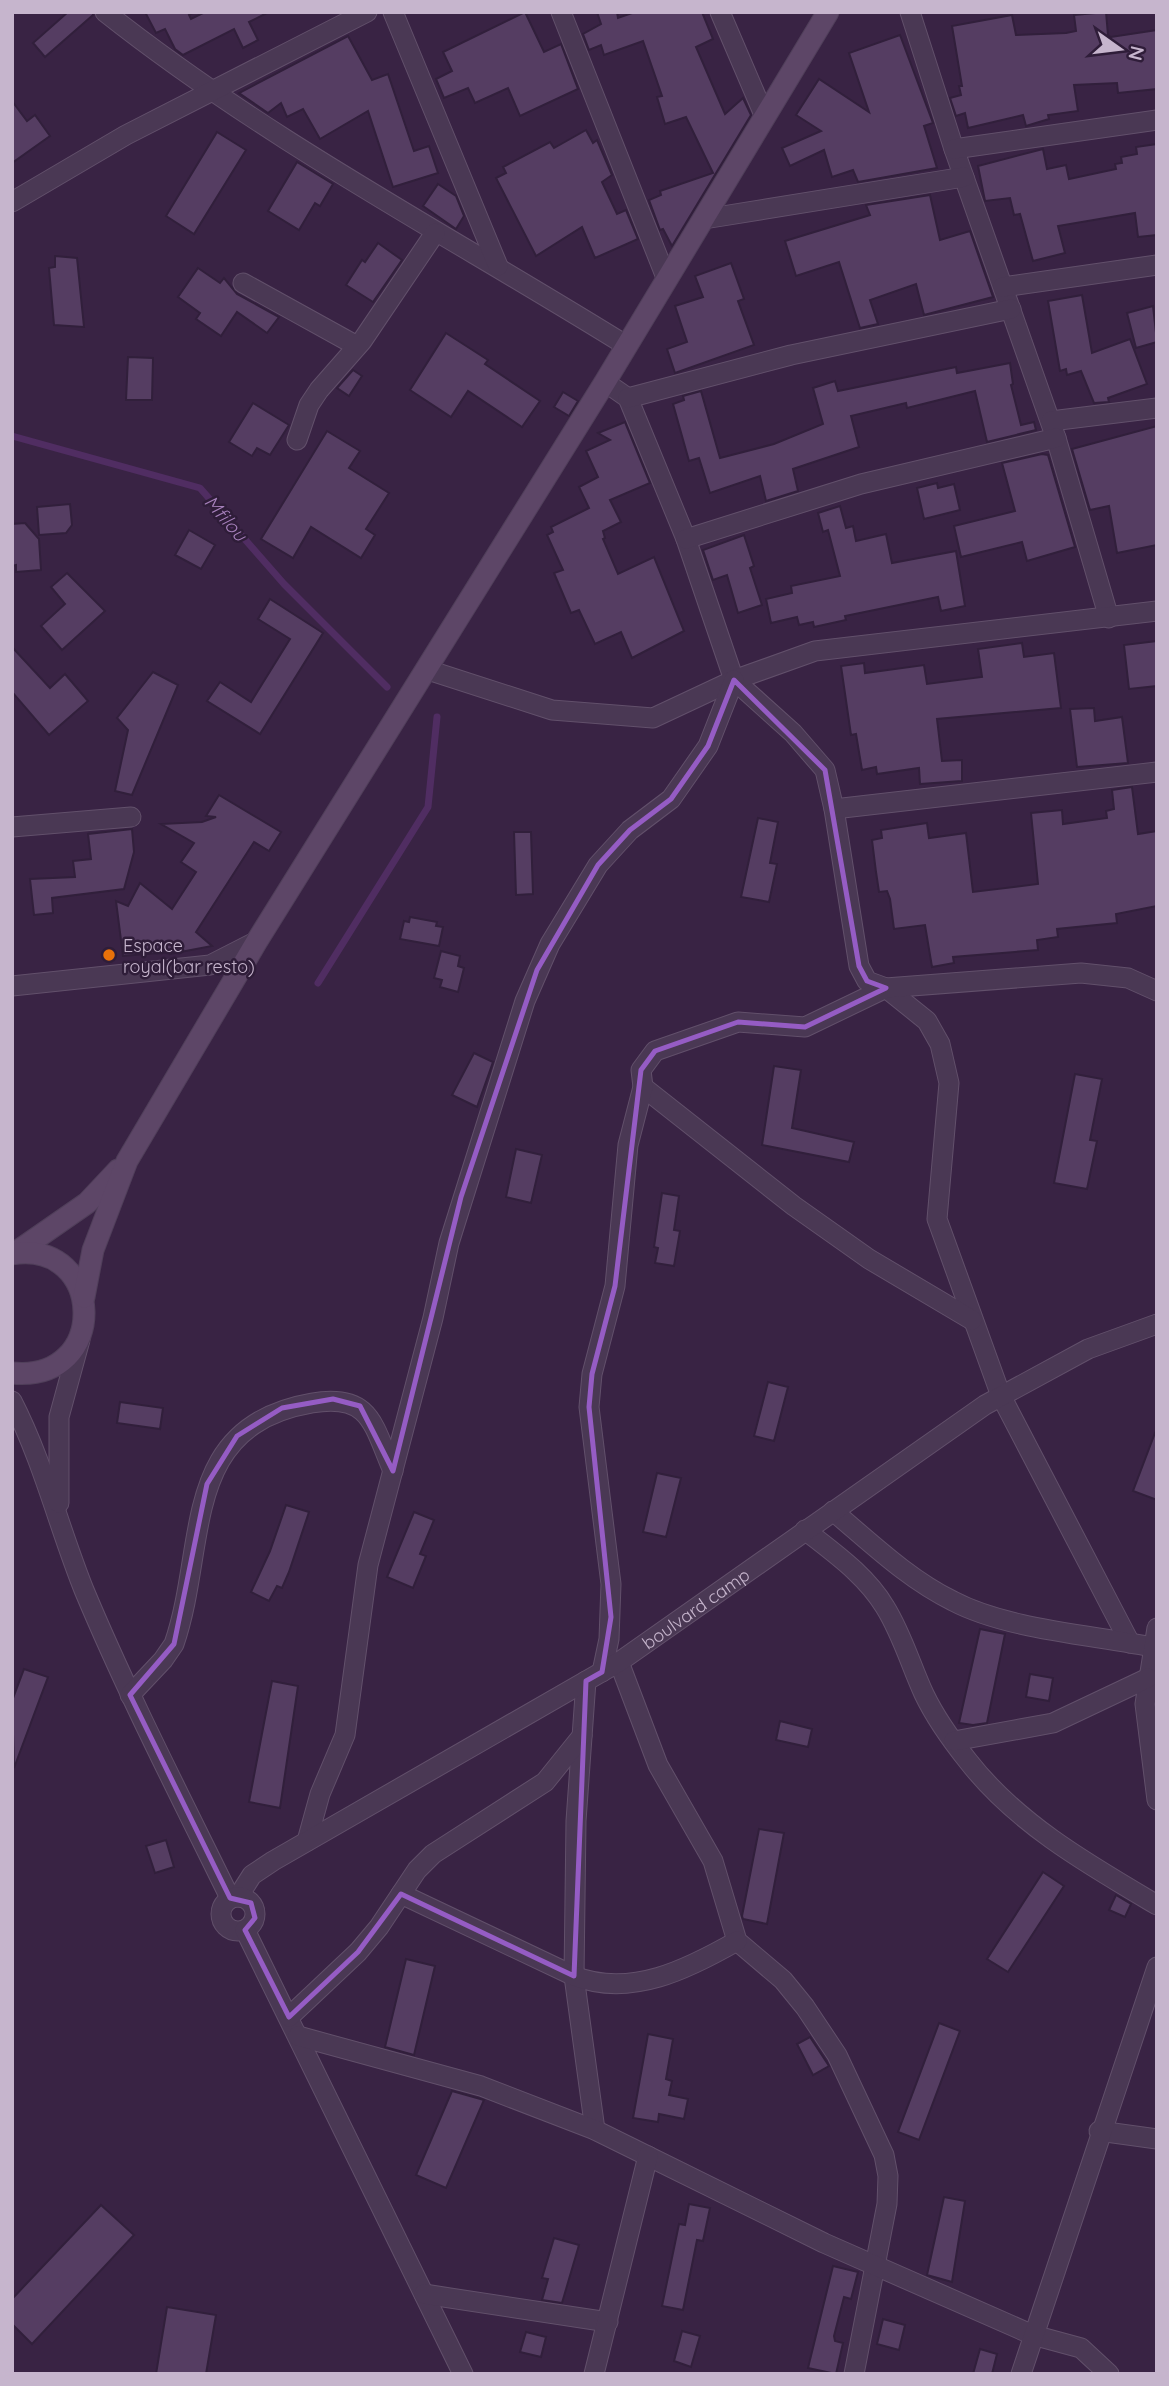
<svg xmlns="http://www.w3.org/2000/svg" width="1169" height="2386" viewBox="0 0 1169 2386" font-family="Quicksand,sans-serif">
	<rect width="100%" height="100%" fill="#392344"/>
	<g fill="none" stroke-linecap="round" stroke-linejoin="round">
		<g stroke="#502d62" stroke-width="7">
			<path d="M 12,436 L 200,488 L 284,584 L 387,687"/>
			<path d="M 318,983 L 428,807 L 437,717"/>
		</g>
	</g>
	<g fill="#553d62" stroke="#311f3b" stroke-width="2">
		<path d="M 68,12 L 93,12 L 93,15 L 45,57 L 33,43 Z"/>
		<path d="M 145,12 L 194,12 L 189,15 L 191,19 L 205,12 L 269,12 L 249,22 L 258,40 L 243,48 L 234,29 L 183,55 L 175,49 L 165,29 L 156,33 Z"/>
		<path d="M 525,12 L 544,52 L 561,44 L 578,89 L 520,116 L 508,88 L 475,103 L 468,88 L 444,98 L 436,79 L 452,71 L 443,52 Z"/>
		<path d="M 597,12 L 617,12 L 618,18 L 635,12 L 702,12 L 713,39 L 696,47 L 725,114 L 743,98 L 751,115 L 672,246 L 663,229 L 660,230 L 649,200 L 661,195 L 660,191 L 713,173 L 686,117 L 665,124 L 657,97 L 662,96 L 643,41 L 604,55 L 601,45 L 589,50 L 583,34 L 601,24 Z"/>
		<path d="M 1106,12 L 1108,35 L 1111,37 L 1157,30 L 1157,89 L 1118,93 L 1117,83 L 1074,85 L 1078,111 L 1048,115 L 1049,119 L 1026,126 L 1023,115 L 968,128 L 965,113 L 956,116 L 950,98 L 961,95 L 959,86 L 962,86 L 952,26 L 1012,15 L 1016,35 L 1066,33 L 1076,31 L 1074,15 Z"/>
		<path d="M 900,35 L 933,123 L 924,126 L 937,168 L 858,182 L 853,170 L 832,177 L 824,150 L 790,166 L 782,148 L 821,131 L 796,115 L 819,79 L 869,112 L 849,53 Z"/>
		<path d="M 348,36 L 372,80 L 388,74 L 414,151 L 429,146 L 438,173 L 393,187 L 368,111 L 320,139 L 303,109 L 287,117 L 281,103 L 268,113 L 239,93 Z"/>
		<path d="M 12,101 L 27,121 L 35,115 L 50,136 L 12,163 Z"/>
		<path d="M 586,130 L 593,143 L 597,140 L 612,175 L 602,182 L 617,214 L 626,210 L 638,239 L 595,258 L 582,227 L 536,256 L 496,178 L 506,173 L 503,167 L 550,142 L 554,148 Z"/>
		<path d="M 217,132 L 246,150 L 194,234 L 166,216 Z"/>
		<path d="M 1157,144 L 1157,235 L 1138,237 L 1135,213 L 1058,226 L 1065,253 L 1033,261 L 1020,214 L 1014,215 L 1010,198 L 985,201 L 978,166 L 1043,149 L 1047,169 L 1066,165 L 1069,179 L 1116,169 L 1115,164 L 1122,163 L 1121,157 L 1137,154 L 1136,147 Z"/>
		<path d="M 297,162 L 333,184 L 320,206 L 315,203 L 299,230 L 268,211 Z"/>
		<path d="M 438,184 L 456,196 L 464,216 L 456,229 L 423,206 Z"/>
		<path d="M 930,195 L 940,240 L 970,231 L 993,297 L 924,315 L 916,284 L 870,300 L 878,324 L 860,328 L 839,262 L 796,276 L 785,241 L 870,215 L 866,205 Z"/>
		<path d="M 378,243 L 402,260 L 373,302 L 346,285 L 362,260 L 365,262 Z"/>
		<path d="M 55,256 L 77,258 L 84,327 L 54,325 L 49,268 L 55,267 Z"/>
		<path d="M 731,263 L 744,299 L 738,301 L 754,345 L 675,373 L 667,349 L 687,342 L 675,306 L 703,297 L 695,276 Z"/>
		<path d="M 198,268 L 220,283 L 224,278 L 237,294 L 279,317 L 267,333 L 237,312 L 221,336 L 196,319 L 200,313 L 178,297 Z"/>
		<path d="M 1082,295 L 1092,353 L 1130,339 L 1147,384 L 1108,398 L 1109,402 L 1094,403 L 1081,371 L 1067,375 L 1066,369 L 1060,371 L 1048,301 Z"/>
		<path d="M 1153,306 L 1157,342 L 1136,348 L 1127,313 Z"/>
		<path d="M 446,333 L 488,360 L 485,364 L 540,401 L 522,427 L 468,391 L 451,417 L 410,390 Z"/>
		<path d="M 128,357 L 153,358 L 152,400 L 126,400 Z"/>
		<path d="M 1010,363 L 1013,384 L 1011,385 L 1021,425 L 1034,422 L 1036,430 L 987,442 L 975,391 L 907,408 L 906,403 L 851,416 L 859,447 L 793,469 L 798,491 L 766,501 L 760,476 L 710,493 L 699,458 L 689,461 L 673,404 L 684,400 L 683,396 L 701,391 L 720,458 L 774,444 L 823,424 L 813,388 L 835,381 L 838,391 L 956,367 L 957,373 Z"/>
		<path d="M 353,370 L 362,376 L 349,396 L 337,388 Z"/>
		<path d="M 563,392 L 578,401 L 569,416 L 554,407 Z"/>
		<path d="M 253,403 L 289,425 L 270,455 L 257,448 L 252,456 L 229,442 Z"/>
		<path d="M 625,422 L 650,483 L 610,500 L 621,522 L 603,531 L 605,538 L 603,539 L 618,574 L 654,557 L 684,631 L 632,658 L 621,632 L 595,644 L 579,610 L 571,613 L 554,573 L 563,570 L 547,535 L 553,532 L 551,527 L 589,508 L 579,487 L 598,477 L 586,451 L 610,440 L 598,433 Z"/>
		<path d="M 1157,426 L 1157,545 L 1117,553 L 1109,506 L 1090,510 L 1072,449 Z"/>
		<path d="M 327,431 L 360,451 L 349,468 L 389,493 L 366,529 L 375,535 L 361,558 L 311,527 L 293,558 L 261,539 Z"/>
		<path d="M 1042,454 L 1048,455 L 1075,547 L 1027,561 L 1022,542 L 961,557 L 954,526 L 1015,511 L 1002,463 Z"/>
		<path d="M 937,483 L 938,488 L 954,484 L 960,510 L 924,519 L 917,488 Z"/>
		<path d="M 70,504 L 72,525 L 66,533 L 39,535 L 37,507 Z"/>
		<path d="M 840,506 L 846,528 L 853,526 L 856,541 L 886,534 L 892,563 L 956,551 L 965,606 L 941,611 L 938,597 L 845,616 L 846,620 L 814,627 L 813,622 L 799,625 L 797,617 L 771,623 L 766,599 L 792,593 L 791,586 L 840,576 L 828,530 L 823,532 L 818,513 Z"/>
		<path d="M 25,523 L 39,539 L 41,570 L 16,572 L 16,565 L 12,566 L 12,524 Z"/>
		<path d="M 189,530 L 215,545 L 201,569 L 175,555 Z"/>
		<path d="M 744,535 L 754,566 L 750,568 L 762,605 L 738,613 L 727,575 L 713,580 L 703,550 Z"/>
		<path d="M 67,573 L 105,611 L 62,650 L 41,626 L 65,604 L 51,587 Z"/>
		<path d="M 270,599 L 323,633 L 260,734 L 207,701 L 220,682 L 251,702 L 290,639 L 258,619 Z"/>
		<path d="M 1157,641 L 1157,686 L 1129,689 L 1124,645 Z"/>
		<path d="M 1022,643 L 1024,657 L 1054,653 L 1061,708 L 937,719 L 942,761 L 962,760 L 962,781 L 920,784 L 919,768 L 877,774 L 876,767 L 862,770 L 856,734 L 851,735 L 841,666 L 864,663 L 865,673 L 924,665 L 927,684 L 982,677 L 978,649 Z"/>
		<path d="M 12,647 L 50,688 L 65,674 L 88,701 L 49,735 L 12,692 Z"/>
		<path d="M 153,672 L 178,685 L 132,795 L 115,791 L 128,730 L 117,718 Z"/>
		<path d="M 1094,708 L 1095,721 L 1122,717 L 1128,763 L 1077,767 L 1070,709 Z"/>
		<path d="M 1132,787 L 1138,834 L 1157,831 L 1157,906 L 1116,914 L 1117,923 L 1057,929 L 1058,937 L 1037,940 L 1038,950 L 953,957 L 954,963 L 932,967 L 925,925 L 894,929 L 890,899 L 887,891 L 879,892 L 876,872 L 872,840 L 882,838 L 881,830 L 927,823 L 929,838 L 966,833 L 973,892 L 1038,884 L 1031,813 L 1062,810 L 1063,824 L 1107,818 L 1106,811 L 1114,809 L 1112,790 Z"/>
		<path d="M 219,795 L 281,832 L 269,851 L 254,842 L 196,932 L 212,946 L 170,954 L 170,952 L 123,956 L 116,901 L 128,906 L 140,883 L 172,909 L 196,872 L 181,862 L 194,843 L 161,824 L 202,822 L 216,817 L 206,816 Z"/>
		<path d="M 758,818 L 778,822 L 770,863 L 777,864 L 769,902 L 741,897 Z"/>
		<path d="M 132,829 L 134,852 L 124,889 L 52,898 L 53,913 L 34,915 L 30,879 L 75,877 L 73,861 L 91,859 L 88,834 Z"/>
		<path d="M 514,832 L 531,832 L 533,894 L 516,895 Z"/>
		<path d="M 410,917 L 437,922 L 436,926 L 443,927 L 439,946 L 400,939 L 404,921 L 409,922 Z"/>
		<path d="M 441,951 L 460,956 L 458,966 L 464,968 L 458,992 L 440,987 L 442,980 L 434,978 Z"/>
		<path d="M 474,1053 L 493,1062 L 477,1107 L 452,1095 Z"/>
		<path d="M 774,1066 L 801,1070 L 792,1128 L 854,1142 L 849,1162 L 762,1145 Z"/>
		<path d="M 1075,1074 L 1102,1079 L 1090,1140 L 1097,1141 L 1087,1189 L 1054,1183 Z"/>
		<path d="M 516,1149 L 542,1155 L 531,1203 L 506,1197 Z"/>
		<path d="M 662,1193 L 679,1196 L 674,1230 L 680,1231 L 674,1266 L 655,1263 L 658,1248 L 654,1247 Z"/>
		<path d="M 768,1382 L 788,1387 L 774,1441 L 754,1436 Z"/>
		<path d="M 120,1402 L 163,1408 L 160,1429 L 117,1423 Z"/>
		<path d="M 1155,1433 L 1157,1434 L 1157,1500 L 1133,1491 Z"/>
		<path d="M 657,1473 L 681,1478 L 666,1537 L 643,1532 Z"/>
		<path d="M 286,1505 L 309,1512 L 289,1572 L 282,1588 L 277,1586 L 269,1601 L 251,1592 L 270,1551 Z"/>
		<path d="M 414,1512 L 434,1520 L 420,1554 L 426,1556 L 413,1588 L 387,1577 Z"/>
		<path d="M 980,1629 L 1005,1634 L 987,1723 L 973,1725 L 959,1723 Z"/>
		<path d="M 24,1669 L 48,1677 L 14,1768 L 12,1701 Z"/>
		<path d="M 1030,1674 L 1053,1678 L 1049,1701 L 1026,1697 Z"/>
		<path d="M 272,1681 L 298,1686 L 280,1808 L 249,1802 Z"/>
		<path d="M 780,1721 L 812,1729 L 808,1747 L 776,1740 Z"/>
		<path d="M 759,1829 L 784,1833 L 767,1924 L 743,1919 L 742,1916 Z"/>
		<path d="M 166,1840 L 174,1867 L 155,1873 L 146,1846 Z"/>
		<path d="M 1043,1872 L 1064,1886 L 1008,1972 L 987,1959 Z"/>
		<path d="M 1116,1895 L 1131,1904 L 1125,1917 L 1109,1910 Z"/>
		<path d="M 406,1959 L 435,1966 L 414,2055 L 385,2047 Z"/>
		<path d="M 939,2023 L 960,2031 L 919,2140 L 898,2132 Z"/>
		<path d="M 648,2034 L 673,2039 L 666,2079 L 672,2081 L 669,2095 L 688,2099 L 684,2119 L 659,2114 L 658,2122 L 633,2118 Z"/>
		<path d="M 810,2037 L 829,2066 L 813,2075 L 797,2044 Z"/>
		<path d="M 452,2091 L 484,2100 L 446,2188 L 416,2175 Z"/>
		<path d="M 944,2197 L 965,2201 L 952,2282 L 927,2275 Z"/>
		<path d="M 689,2204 L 710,2208 L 703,2241 L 697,2240 L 683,2310 L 662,2306 L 679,2224 L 685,2225 Z"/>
		<path d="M 101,2205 L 134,2235 L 32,2344 L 12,2324 L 12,2299 Z"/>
		<path d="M 554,2238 L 579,2245 L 562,2303 L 542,2300 L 548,2279 L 542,2278 Z"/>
		<path d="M 833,2266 L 858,2272 L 851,2299 L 844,2297 L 834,2336 L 835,2341 L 843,2343 L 836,2374 L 808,2368 Z"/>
		<path d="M 167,2307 L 216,2315 L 206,2374 L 156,2374 Z"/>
		<path d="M 883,2319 L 905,2325 L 899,2350 L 877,2344 Z"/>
		<path d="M 682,2331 L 700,2336 L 691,2367 L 674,2361 Z"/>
		<path d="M 526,2332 L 546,2337 L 541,2357 L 520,2352 Z"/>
		<path d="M 980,2349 L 997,2354 L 992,2374 L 973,2374 Z"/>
	</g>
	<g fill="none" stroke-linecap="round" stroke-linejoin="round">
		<g stroke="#62506b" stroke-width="21">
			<g id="street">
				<path d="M 105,12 C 268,141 452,237 627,346"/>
				<path d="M 393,12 L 498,266"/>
				<path d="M 561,12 L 667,280"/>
				<path d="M 720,12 L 765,117"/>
				<path d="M 910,12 L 954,149 L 1056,438 L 1109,618"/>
				<path d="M 954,149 L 1157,120"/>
				<path d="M 12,202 L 126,135 L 367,12"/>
				<path d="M 704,219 L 964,177"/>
				<path d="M 243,283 L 357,346"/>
				<path d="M 1003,287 L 1157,265"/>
				<path d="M 605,382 L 628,398 L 686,539 L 734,680 L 793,733 L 825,770 L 834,809 L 859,966 L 867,981 L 886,988 L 927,1021 L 940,1044 L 949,1083 L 937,1219 L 1001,1396 L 1130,1643"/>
				<path d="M 628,398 L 791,355 L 1011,309"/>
				<path d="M 1051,421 L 1157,408"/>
				<path d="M 297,440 L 309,405 L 319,390 L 362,341 L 435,233"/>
				<path d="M 686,539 L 861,484 L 1056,438"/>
				<path d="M 428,670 L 552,710 L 653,718 L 734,680 L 815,651 L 1157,611"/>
				<path d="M 834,809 L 1157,772"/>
				<path d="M 12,827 L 131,817"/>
				<path d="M 12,986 L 210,965 L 257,941"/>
				<path d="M 643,1087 L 794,1206 L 869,1259 L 972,1320"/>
				<path d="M 12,1401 C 43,1461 59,1528 84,1590 C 128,1695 180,1796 230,1898"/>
				<path d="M 59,1503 L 59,1417 L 80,1340"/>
				<path d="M 833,1511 C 871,1543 908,1579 953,1601 C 1008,1630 1095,1635 1157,1648"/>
				<path d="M 805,1530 C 834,1553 866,1575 885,1607 C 902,1634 911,1666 924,1694 C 935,1717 952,1741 968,1761 C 1017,1824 1089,1865 1157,1905"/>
				<path d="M 1157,1628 L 1145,1704 L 1157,1800"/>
				<path d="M 619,1662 L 658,1765 L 713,1861 L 737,1941 L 783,1980 L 805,2007 L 837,2055 L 884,2155 L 888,2176 L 887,2204 L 854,2374"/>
				<path d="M 602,1672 L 609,1639 L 611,1584 L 589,1407 L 592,1374 L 615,1286 L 628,1145 L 643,1087 L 641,1070 L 655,1051 L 738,1022 L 805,1027 L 886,988 L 1081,973 L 1128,978 L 1157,991"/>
				<path d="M 586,1681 L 576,1821 L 574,1976 L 595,2130"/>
				<path d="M 130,1695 L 163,1660 L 174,1644 C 208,1546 178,1426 312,1403 C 371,1393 373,1425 393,1471"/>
				<path d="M 954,1741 L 1053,1723 L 1148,1678"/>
				<path d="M 307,1841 L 320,1794 L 345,1735 L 368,1565 L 433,1318 L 449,1243 L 525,1001 L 550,944 L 598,865 L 630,830 L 671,799 L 708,746 L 734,680"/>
				<path d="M 401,1894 L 574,1976 C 631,1998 688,1969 737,1941"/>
				<path id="s1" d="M 238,1897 L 252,1875 L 273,1861 L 619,1662 L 985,1405 L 1088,1349 L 1157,1324"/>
				<circle cx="238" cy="1914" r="17"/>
				<path d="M 245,1930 L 463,2374"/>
				<path d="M 289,2017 L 358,1952 L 379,1927 L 417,1870 L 433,1854 L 545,1782 L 582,1736"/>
				<path d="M 298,2036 L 481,2086 L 595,2130 L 824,2243 L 1033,2335 L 1081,2348 L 1109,2374"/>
				<path d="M 1099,2131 L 1157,2139"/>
				<path d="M 424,2294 L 608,2322"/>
				<path d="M 594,2374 L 648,2156"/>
				<path d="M 1021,2374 L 1157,1967"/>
			</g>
		</g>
		<g stroke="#503f5a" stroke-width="23">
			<g id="secondary">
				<path d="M 15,1253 L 87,1203 L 118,1170"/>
				<path d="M 12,1254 C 105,1239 111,1383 12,1373"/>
				<path d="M 84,1297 L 93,1250 L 127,1161 L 257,941 L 605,382 L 828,12"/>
			</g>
		</g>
		<use href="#street" stroke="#4a3854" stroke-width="19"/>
		<use href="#secondary" stroke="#5d4667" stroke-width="21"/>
	</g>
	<path fill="none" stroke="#955cc4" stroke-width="5" stroke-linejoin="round" d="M 734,680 L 825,770 L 859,966 L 867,981 L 886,988 L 805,1027 L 738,1022 L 655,1051 L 641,1070 L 615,1286 L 592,1374 L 589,1407 L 611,1617 L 602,1672 L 586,1681 L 574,1976 L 401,1894 L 358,1952 L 289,2017 L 245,1930 L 255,1918 L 251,1903 L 230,1898 L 130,1695 L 174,1644 L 207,1484 L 237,1436 L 282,1408 L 333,1399 L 360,1406 L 393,1471 L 461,1197 L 537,970 L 598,865 L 630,830 L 671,799 L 708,746 Z"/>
	<circle fill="#e8710a" stroke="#2f1d39" stroke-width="2.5" cx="109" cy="955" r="7"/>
	<g text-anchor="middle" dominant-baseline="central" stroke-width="5" stroke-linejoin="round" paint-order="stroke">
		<g font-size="18" fill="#c6b5cd" stroke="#2f1d39" text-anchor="start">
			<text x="123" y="945">Espace<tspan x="123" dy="21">royal(bar resto)</tspan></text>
		</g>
		<g font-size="18" fill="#c6b5cd" stroke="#2f1d39">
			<text stroke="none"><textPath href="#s1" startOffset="544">boulvard camp</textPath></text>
		</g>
		<g font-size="19" font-style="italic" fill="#a781bc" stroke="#2f1d39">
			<text transform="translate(226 518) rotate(49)">Mfilou</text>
		</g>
	</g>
	<rect width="1169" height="2386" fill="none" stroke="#c6b5cd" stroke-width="28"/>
	<g transform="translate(1120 49) rotate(104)" stroke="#2f1d39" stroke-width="5" paint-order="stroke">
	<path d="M0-5L12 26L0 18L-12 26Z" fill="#c6b5cd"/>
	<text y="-10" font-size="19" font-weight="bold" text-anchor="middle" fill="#c6b5cd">N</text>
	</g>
</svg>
